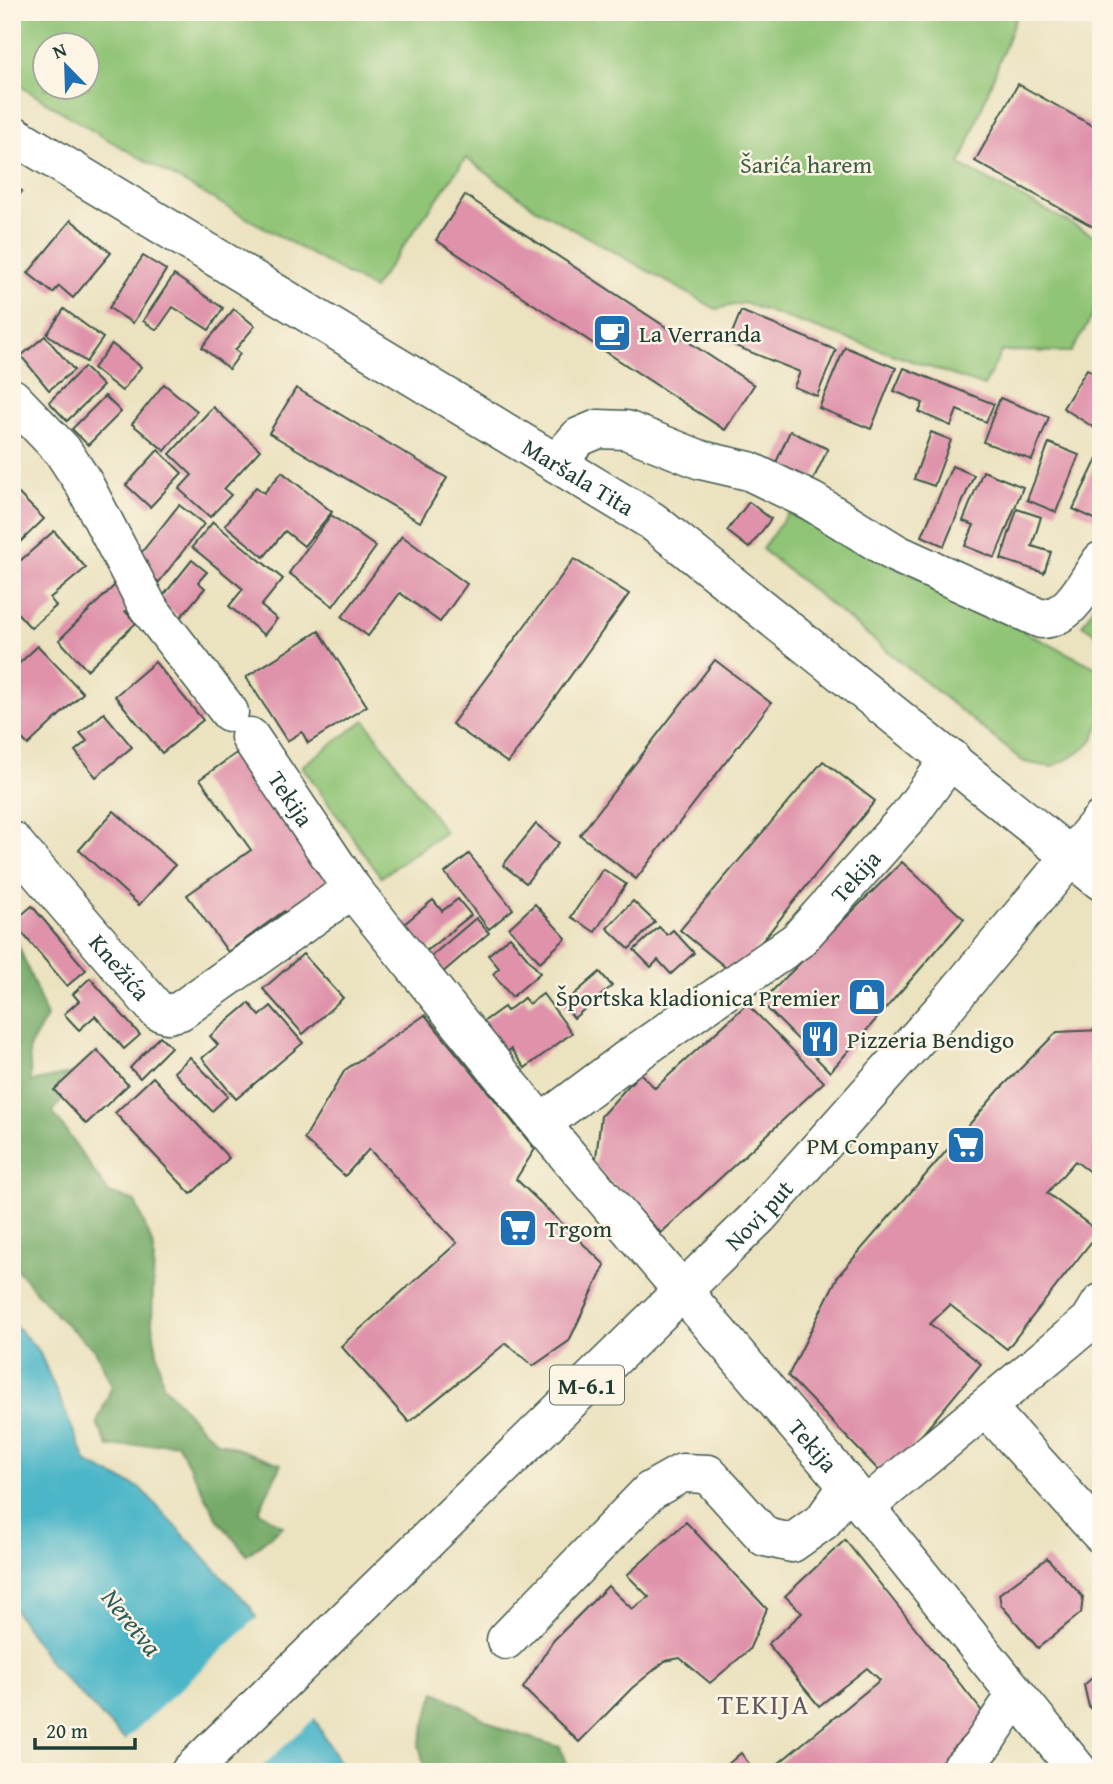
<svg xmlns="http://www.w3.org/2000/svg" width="1113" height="1784" viewBox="0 0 1113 1784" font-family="'Gentium Book Plus',serif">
	<rect width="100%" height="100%" fill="#fcf5e5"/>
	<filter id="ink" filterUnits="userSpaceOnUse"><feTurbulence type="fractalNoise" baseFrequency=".0143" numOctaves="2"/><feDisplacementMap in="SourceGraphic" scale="14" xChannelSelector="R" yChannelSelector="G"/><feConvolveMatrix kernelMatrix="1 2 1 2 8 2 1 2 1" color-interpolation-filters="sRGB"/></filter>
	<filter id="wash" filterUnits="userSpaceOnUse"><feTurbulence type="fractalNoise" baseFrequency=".00686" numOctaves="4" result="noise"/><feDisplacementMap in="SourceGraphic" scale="28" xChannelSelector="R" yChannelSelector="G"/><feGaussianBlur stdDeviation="1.57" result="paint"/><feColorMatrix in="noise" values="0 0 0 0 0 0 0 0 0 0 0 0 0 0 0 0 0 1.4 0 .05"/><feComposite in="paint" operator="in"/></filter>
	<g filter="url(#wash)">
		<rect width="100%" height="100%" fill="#ebe2bf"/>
		<g fill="#90c476" stroke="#588055" stroke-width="2" fill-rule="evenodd">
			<path d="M 12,12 L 1018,12 L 960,165 L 1101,239 L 1101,302 L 1071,352 L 1002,351 L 984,386 L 744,303 L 716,309 L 535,208 L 466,158 L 373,289 L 96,133 L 12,81 ZM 46,46 L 88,46 L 88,88 L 46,88 Z"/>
			<path d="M 788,513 L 1101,670 C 1101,725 1108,743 1051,767 L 1024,762 L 762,549 Z"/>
			<path d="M 1101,596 L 1101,637 L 1082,625 Z"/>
			<path d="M 365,720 L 445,832 L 381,877 L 302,766 Z"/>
		</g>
		<g fill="#74aa67" stroke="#4a744e" stroke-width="2">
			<path d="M 12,929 L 47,1017 L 29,1048 L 31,1082 L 82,1071 L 53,1112 L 109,1193 L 135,1201 L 154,1249 L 152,1324 L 163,1385 L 203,1430 L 219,1442 L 281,1464 L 259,1511 L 283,1526 L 247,1555 L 218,1520 L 177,1443 L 108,1447 L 97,1423 L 112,1386 L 95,1350 L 57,1316 L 12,1264 Z"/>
			<path d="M 435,1691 L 502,1729 L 560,1747 L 569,1772 L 426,1772 L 419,1745 Z"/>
		</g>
		<path fill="#4bb6c8" stroke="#357a7e" stroke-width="2" d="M 12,1322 L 39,1351 L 87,1463 L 140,1488 L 249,1605 L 339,1762 L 350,1772 L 156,1772 L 51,1664 L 12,1606 Z"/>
		<path fill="#ebe2bf" d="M 259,1616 L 317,1716 L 256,1772 L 151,1772 L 123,1742 Z"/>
		<g id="blocks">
			<g fill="#df92aa">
				<path d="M 1018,84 L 1093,126 L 1101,115 L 1101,231 L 975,161 Z"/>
				<path d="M 12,185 L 22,191 L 12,207 Z"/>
				<path d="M 465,195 L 754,385 L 725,430 L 436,240 Z"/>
				<path d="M 71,220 L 111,253 L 73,298 L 59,286 L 53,293 L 28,273 Z"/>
				<path d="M 143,256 L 166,270 L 133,323 L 109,308 Z"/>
				<path d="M 174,275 L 223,308 L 209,330 L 173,307 L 157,330 L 143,321 Z"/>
				<path d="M 64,309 L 103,338 L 86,362 L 47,334 Z"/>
				<path d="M 234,309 L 255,326 L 235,350 L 240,354 L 229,369 L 202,347 Z"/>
				<path d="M 741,311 L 836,350 L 817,396 L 794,387 L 800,372 L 728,343 Z"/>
				<path d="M 45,336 L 74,370 L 49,390 L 21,356 Z"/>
				<path d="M 112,344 L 141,367 L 122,391 L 93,368 Z"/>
				<path d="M 845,347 L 896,368 L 871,429 L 819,408 Z"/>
				<path d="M 84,367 L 103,386 L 67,421 L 49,402 Z"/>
				<path d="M 904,368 L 994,404 L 986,422 L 957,410 L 951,426 L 919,412 L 923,403 L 894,391 Z"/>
				<path d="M 1087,369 L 1101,377 L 1101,432 L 1063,408 Z"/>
				<path d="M 164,384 L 197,411 L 165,451 L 132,424 Z"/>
				<path d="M 296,388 L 447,478 L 420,522 L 269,433 Z"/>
				<path d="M 105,396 L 121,412 L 88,445 L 72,429 Z"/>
				<path d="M 1000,398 L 1049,417 L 1032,460 L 983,442 Z"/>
				<path d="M 213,407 L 260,450 L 224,489 L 231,495 L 210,517 L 179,489 L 192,475 L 170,454 Z"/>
				<path d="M 790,431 L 828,449 L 811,484 L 774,467 Z"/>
				<path d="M 931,432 L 951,440 L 934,486 L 914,479 Z"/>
				<path d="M 1049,443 L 1079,455 L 1056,512 L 1027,500 Z"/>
				<path d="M 158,450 L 182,473 L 150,507 L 126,485 Z"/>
				<path d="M 1097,459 L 1101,461 L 1101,522 L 1073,509 Z"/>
				<path d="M 952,466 L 974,475 L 944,546 L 922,536 Z"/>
				<path d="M 983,471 L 1023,487 L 995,558 L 965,546 L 974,525 L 963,521 Z"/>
				<path d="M 282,472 L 332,512 L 304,546 L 285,531 L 264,557 L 225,525 L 256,487 L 264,493 Z"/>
				<path d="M 12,487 L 44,519 L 12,550 Z"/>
				<path d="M 749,502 L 771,519 L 749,548 L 727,531 Z"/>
				<path d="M 179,505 L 204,524 L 159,582 L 134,562 Z"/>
				<path d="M 1017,509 L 1041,517 L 1032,546 L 1051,552 L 1044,573 L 1001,559 Z"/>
				<path d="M 331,515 L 376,547 L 333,606 L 289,573 Z"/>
				<path d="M 213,522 L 283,579 L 261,606 L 277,619 L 264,635 L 229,606 L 243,589 L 192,547 Z"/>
				<path d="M 54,531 L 86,568 L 50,598 L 56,606 L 31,628 L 12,607 L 12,568 Z"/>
				<path d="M 402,536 L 467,584 L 440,622 L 400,593 L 368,636 L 342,617 Z"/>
				<path d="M 574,559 L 629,594 L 508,763 L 452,724 Z"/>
				<path d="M 192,560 L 207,572 L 198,582 L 205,588 L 180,618 L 159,601 Z"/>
				<path d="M 117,583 L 135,602 L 125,611 L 136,623 L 87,670 L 59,640 Z"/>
				<path d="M 319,631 L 367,706 L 308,743 L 302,732 L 287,741 L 246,677 Z"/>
				<path d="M 38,646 L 83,693 L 28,745 L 12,728 L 12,670 Z"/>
				<path d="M 715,660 L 771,703 L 636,879 L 580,835 Z"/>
				<path d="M 155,662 L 203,720 L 162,753 L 115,696 Z"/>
				<path d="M 104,713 L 132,747 L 96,777 L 75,751 L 87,741 L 80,733 Z"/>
				<path d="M 241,750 L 336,883 L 289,917 L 284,911 L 228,952 L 187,895 L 251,850 L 200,779 Z"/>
				<path d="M 823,761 L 875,801 L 735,975 L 680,930 Z"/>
				<path d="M 114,811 L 175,865 L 139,905 L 79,850 Z"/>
				<path d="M 536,824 L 559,843 L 526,883 L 503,865 Z"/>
				<path d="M 469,854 L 513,909 L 489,929 L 445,873 Z"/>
				<path d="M 902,862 L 964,919 L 830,1072 L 761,1002 Z"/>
				<path d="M 603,869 L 626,884 L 595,932 L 571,917 Z"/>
				<path d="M 458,899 L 471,915 L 425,952 L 403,925 L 433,900 L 442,911 Z"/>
				<path d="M 633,901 L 655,922 L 629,949 L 607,928 Z"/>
				<path d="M 535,904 L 566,938 L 540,962 L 509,928 Z"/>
				<path d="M 32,906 L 86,970 L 67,986 L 13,922 Z"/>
				<path d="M 476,918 L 489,933 L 442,973 L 429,958 Z"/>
				<path d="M 659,927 L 667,935 L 673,930 L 694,953 L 671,974 L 658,960 L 651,967 L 634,950 Z"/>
				<path d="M 510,937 L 540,973 L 512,997 L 493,974 L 499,968 L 488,955 Z"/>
				<path d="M 303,954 L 343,998 L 303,1034 L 263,989 Z"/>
				<path d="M 600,972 L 612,986 L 574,1018 L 563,1004 Z"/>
				<path d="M 90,978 L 140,1035 L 124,1049 L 95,1016 L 79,1030 L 64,1014 L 79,1001 L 73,994 Z"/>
				<path d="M 543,994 L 572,1033 L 525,1068 L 511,1049 L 502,1056 L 479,1025 L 504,1007 L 507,1011 L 524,998 L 529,1004 Z"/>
				<path d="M 249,1003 L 260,1016 L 271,1006 L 303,1043 L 236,1099 L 202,1058 L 218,1045 L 210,1036 Z"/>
				<path d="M 747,1004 L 824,1082 L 661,1233 L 595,1166 L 601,1116 L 640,1073 L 655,1088 Z"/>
				<path d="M 425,1015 L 535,1149 L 516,1179 L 605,1265 L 569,1341 L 533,1366 L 506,1343 L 409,1422 L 341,1346 L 457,1243 L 369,1149 L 345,1176 L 304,1139 L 345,1070 Z"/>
				<path d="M 1101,1030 L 1101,1180 L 1075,1161 L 1047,1193 L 1099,1232 L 1007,1349 L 950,1305 L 930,1324 L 981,1364 L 886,1478 L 788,1376 L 838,1276 L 1000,1089 L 1057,1032 Z"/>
				<path d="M 160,1036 L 171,1047 L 140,1078 L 130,1068 Z"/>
				<path d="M 97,1050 L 128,1085 L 86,1124 L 54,1090 Z"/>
				<path d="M 190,1057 L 228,1096 L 212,1111 L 174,1072 Z"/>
				<path d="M 153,1077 L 229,1158 L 191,1194 L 115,1113 Z"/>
				<path d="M 686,1522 L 767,1609 L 749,1650 L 710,1683 L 680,1658 L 665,1661 L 632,1688 L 579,1742 L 523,1688 L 553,1641 L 608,1586 L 632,1609 L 649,1597 L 627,1575 Z"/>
				<path d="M 845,1540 L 985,1715 L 951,1772 L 768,1772 L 880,1680 L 867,1668 L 819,1706 L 768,1644 L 802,1613 L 785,1596 Z"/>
				<path d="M 1047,1558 L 1083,1597 L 1081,1613 L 1038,1648 L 1001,1605 L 999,1594 Z"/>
				<path d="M 1101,1670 L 1101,1720 L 1089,1707 L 1084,1685 Z"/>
				<path d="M 741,1753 L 755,1772 L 719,1772 Z"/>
			</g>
		</g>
	</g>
	<g filter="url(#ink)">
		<use href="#blocks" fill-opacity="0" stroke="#3e5649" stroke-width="2"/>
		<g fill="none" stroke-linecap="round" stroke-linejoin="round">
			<g stroke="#3e5649" stroke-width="41">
				<g id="minor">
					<path id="s1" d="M 12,134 L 652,521 L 1101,881"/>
					<path d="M 12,398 L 62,450 L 83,482 L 148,607 L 229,712"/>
					<path d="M 557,462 L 579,437 L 598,429 L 626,430 L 701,460 L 749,471 L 811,501 L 897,554 L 1041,619 C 1071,618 1085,584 1101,561"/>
					<path id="s2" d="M 250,737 L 352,889 L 541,1124 L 848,1486 L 1079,1772"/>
					<path id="s3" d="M 12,841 L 158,1011 L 168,1014 L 180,1011 L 352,889"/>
					<path id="s4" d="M 541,1124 L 629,1058 L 798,940 L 908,817 L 951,758"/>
					<path d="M 986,1407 L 1101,1534"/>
					<path d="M 865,1507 L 1090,1321 L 1101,1303"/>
					<path d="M 506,1640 L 650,1491 L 682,1473 L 708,1474 L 765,1537 L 792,1543 L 823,1521 L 848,1486"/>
					<path d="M 958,1772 L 981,1747 L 1016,1695"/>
				</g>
			</g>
			<g stroke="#3e5649" stroke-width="41">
				<g id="major">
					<path id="s5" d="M 190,1772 L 758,1217 L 946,1006 L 1101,820"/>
				</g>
			</g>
			<use href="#minor" stroke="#fff" stroke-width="38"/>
			<use href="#major" stroke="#fff" stroke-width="38"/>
		</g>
	</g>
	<defs>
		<g id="cafe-square" transform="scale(2.0125)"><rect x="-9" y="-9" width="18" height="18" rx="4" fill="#1f6fb2" stroke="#fcf5e5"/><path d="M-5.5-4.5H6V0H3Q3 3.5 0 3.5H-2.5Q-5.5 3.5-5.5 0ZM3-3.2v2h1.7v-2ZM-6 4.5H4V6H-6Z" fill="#fff"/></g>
		<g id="shop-square" transform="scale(2.0125)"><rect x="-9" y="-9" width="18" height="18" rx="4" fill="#1f6fb2" stroke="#fcf5e5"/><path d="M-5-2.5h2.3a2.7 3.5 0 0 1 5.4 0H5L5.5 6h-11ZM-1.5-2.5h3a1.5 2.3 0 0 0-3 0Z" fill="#fff"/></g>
		<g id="restaurant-square" transform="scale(2.0125)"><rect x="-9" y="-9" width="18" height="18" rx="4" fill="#1f6fb2" stroke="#fcf5e5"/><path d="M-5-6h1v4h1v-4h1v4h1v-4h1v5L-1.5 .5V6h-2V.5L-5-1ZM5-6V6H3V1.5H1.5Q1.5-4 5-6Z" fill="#fff"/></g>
		<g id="supermarket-square" transform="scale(2.0125)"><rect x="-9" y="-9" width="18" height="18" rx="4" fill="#1f6fb2" stroke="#fcf5e5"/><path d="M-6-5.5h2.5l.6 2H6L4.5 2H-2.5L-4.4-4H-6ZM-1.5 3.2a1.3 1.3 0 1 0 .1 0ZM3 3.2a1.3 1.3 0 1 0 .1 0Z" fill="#fff"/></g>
	</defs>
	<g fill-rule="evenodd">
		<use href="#cafe-square" x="612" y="333"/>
		<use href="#shop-square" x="867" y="997"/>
		<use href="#restaurant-square" x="820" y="1039"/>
		<use href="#supermarket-square" x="966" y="1145"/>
		<use href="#supermarket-square" x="518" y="1228"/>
	</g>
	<g text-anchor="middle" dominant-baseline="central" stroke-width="5" stroke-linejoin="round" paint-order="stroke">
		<rect fill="#fcf5e5" stroke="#617469" stroke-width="2" x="550" y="1365.5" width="74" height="39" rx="5"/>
		<g font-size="23" font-weight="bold" fill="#1f3d34">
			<text x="587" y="1385">M-6.1</text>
		</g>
		<g font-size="24" fill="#3b5f44" stroke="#fcf5e5">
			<text x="806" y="164">Šarića harem</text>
		</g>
		<g font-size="24" fill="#1f3d34" stroke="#fcf5e5" text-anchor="start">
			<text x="639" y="333">La Verranda</text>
			<text x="840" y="997" text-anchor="end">Športska kladionica Premier</text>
			<text x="847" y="1039">Pizzeria Bendigo</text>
			<text x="939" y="1145" text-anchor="end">PM Company</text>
			<text x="545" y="1228">Trgom</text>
		</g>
		<g font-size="24" fill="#1f3d34" stroke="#fcf5e5">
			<text stroke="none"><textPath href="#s1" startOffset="662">Maršala Tita</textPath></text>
			<text stroke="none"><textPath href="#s2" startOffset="74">Tekija</textPath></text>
			<text stroke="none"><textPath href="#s4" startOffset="402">Tekija</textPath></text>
			<text stroke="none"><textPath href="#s3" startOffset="166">Knežića</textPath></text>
			<text stroke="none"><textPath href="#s5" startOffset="796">Novi put</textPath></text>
			<text stroke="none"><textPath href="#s2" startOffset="906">Tekija</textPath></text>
		</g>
		<g font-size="26" font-style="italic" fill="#2a5b59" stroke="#fcf5e5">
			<text transform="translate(132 1622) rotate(51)">Neretva</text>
		</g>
		<g font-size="28" letter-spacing="2" fill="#625b5d" stroke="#fcf5e5">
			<text x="764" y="1703">TEKIJA</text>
		</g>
	</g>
	<rect width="1113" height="1784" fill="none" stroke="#fcf5e5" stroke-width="42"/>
	<g transform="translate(66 66) rotate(337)"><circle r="33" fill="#fcf5e5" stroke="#a4ab9e" stroke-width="2"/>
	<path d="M0-5L12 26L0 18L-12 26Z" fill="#1f6fb2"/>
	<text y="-10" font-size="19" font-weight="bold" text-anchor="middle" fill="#1f3d34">N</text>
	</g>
	<path d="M35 1738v10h100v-10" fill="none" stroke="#1f3d34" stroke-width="3.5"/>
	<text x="46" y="1738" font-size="21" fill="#1f3d34" stroke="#fcf5e5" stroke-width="5" paint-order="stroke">20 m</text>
</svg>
